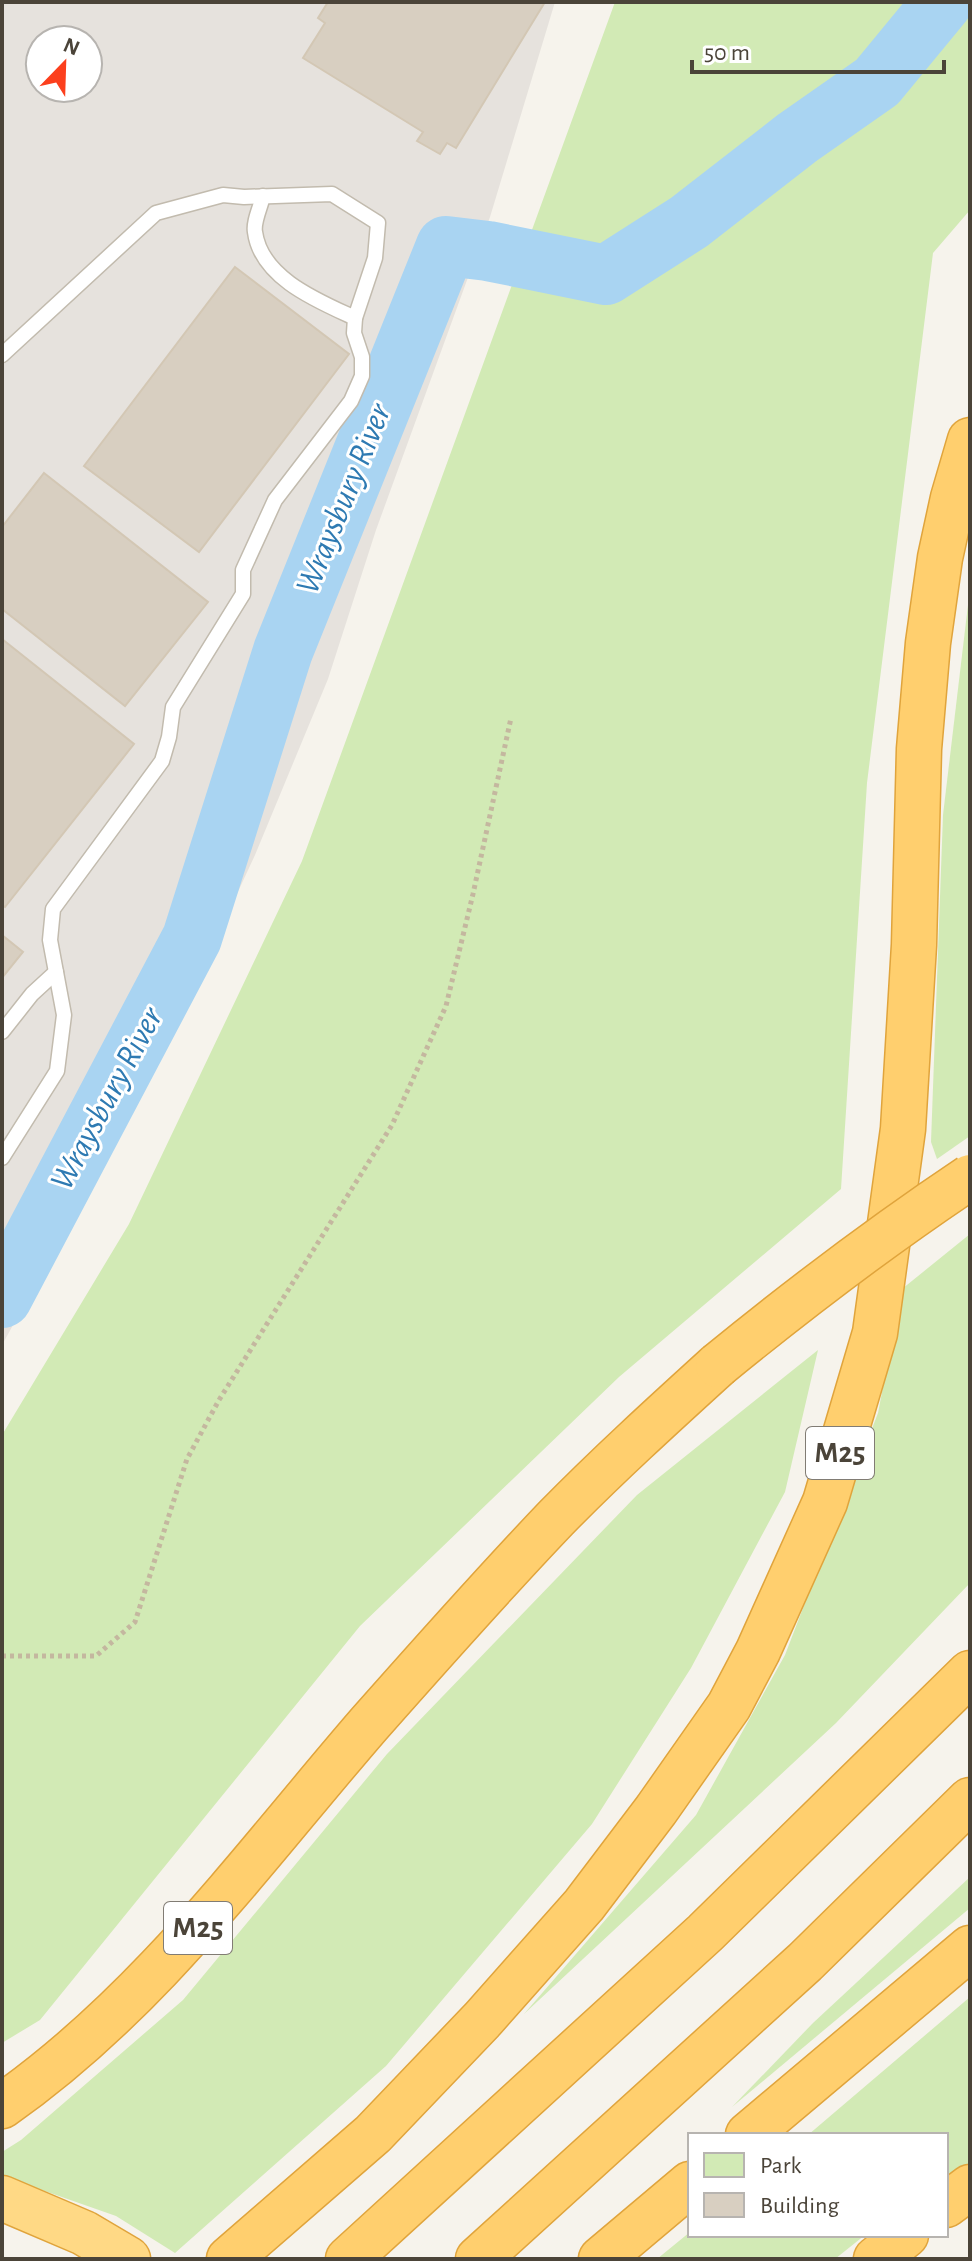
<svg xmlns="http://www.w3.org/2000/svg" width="972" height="2261" viewBox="0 0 972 2261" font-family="'Alegreya Sans',sans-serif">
	<rect width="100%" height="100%" fill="#f6f3ec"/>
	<path fill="#e6e2dd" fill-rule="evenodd" d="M 2,2 L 555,2 L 490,217 L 376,530 L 328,679 L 255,855 L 165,1049 L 2,1345 ZM 40,40 L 88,40 L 88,88 L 40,88 Z"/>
	<g fill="#d2eab5">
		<path d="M 615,2 L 970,2 L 970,210 L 933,253 L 867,783 L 841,1189 L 619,1377 L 360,1626 L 40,2020 L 2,2043 L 2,1435 L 129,1224 L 302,861 Z"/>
		<path d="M 970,588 L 970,1136 L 937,1159 L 931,1142 L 943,815 Z"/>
		<path d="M 970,1234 L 970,1583 L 836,1723 L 524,2014 L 696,1815 L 785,1655 L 878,1413 L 902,1289 Z"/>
		<path d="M 818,1350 L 785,1492 L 691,1668 L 592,1824 L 386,2066 L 175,2253 L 116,2216 L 2,2176 L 2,2152 L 21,2140 L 183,2000 L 387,1754 L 637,1495 Z"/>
		<path d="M 970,1877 L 970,1908 L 732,2107 L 813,2023 Z"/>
		<path d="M 970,1997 L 970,2165 L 946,2180 L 946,2135 L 808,2135 Z"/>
		<path d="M 690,2232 L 690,2235 L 865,2235 L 835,2259 L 657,2259 Z"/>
	</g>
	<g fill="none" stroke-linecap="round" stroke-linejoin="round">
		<path stroke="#a9d4f2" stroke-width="60" d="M 2,1298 L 192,938 L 283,651 L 446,246 L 488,251 L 606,275 L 689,222 L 797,138 L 877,82 L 943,2"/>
	</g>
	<g fill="#d8cfc1" stroke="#d3c7b4" stroke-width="2">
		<path d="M 328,2 L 545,2 L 456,148 L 447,143 L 440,154 L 417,141 L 423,132 L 303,58 L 325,23 L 318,18 Z"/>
		<path d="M 235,267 L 349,354 L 199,552 L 84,466 Z"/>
		<path d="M 44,473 L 208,602 L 125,706 L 2,609 L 2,527 Z"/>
		<path d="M 2,639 L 134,744 L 5,907 L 2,905 Z"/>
		<path d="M 2,935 L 23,952 L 2,978 Z"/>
	</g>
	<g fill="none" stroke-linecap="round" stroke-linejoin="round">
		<g stroke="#c2bbae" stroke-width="17">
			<g id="service">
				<path d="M 263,196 C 261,206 253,222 255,232 C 261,278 318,301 355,318"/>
				<path d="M 2,355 L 156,213 L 223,195 L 244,197 L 332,194 L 378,223 L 375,258 L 355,318 L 354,333 L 362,357 L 362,376 L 351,401 L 275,500 L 243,570 L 243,594 L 173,707 L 169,737 L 162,761 L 53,909 L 50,940 L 64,1015 L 57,1071 L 2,1158"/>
				<path d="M 2,1032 L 32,994 L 56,972"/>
			</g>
		</g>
		<g stroke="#e0a43c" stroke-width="47">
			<path id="trunk" d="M 2,2198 L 84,2233 L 128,2259"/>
		</g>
		<g stroke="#e0a43c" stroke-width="47">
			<g id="motorway">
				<path d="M 2,2106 C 149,2003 253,1858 369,1724 C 430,1655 492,1585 556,1518 C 608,1465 663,1415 718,1365"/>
				<path d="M 748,2135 L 970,1948"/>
				<path d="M 946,2205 L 970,2187"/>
				<path d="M 229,2259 L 373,2134 L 482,2020 L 584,1905 L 656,1810 L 729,1706 L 758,1651 L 825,1502 L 875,1333 L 903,1129 L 914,945 L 919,749 L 928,643 L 940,558 L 953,498 L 970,440"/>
				<path d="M 348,2259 L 705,1933 L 970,1673"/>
				<path d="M 478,2259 L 805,1962 L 970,1800"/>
				<path d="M 601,2259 L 690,2184"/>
				<path d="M 876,2259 L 906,2235"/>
			</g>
		</g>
		<path stroke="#c4b79f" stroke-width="5" stroke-dasharray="4 4" stroke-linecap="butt" d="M 2,1656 L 96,1656 L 135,1622 L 187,1459 L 219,1400 L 392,1125 L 446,1006 L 473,894 L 511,718"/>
		<use href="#service" stroke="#fff" stroke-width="14"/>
		<use href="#trunk" stroke="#ffd985" stroke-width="44"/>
		<use href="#motorway" stroke="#ffcf6e" stroke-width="44"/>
		<g stroke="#e0a43c" stroke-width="47" stroke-linecap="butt">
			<path id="motorway-bridge" d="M 718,1365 C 800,1298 883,1235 970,1177"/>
		</g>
		<use href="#motorway-bridge" stroke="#ffcf6e" stroke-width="44"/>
	</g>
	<g text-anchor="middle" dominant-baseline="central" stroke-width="6" stroke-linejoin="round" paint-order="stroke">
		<g fill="#fff" stroke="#817c74" stroke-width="2">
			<rect x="806" y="1427" width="68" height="52" rx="6"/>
			<rect x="164" y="1902" width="68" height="52" rx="6"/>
		</g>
		<g font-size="30" font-weight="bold" fill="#4b4439">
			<text x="840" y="1453">M25</text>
			<text x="198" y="1928">M25</text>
		</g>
		<g font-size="34" font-style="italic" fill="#2e7ab2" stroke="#fff">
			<text transform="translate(344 499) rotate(-68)">Wraysbury River</text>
			<text transform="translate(107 1099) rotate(-62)">Wraysbury River</text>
		</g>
	</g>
	<rect width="972" height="2261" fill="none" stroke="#4b4439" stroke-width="8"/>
	<rect x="688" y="2133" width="260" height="104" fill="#ffffff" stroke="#b7b4b0" stroke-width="2"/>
	<rect x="704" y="2153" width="40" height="24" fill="#d2eab5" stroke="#b7b4b0" stroke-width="2"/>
	<text x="760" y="2173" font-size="24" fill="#4b4439">Park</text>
	<rect x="704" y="2193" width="40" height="24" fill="#d8cfc1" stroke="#b7b4b0" stroke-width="2"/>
	<text x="760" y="2213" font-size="24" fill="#4b4439">Building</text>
	<g transform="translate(64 64) rotate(23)"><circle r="38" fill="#ffffff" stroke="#b7b4b0" stroke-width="2"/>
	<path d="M0-6L14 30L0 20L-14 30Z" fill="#fc3f1d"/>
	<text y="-12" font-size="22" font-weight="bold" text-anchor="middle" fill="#4b4439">N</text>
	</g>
	<path d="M692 60v12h252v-12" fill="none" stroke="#4b4439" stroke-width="4"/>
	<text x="704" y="60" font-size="24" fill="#4b4439" stroke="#ffffff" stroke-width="6" paint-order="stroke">50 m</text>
</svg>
